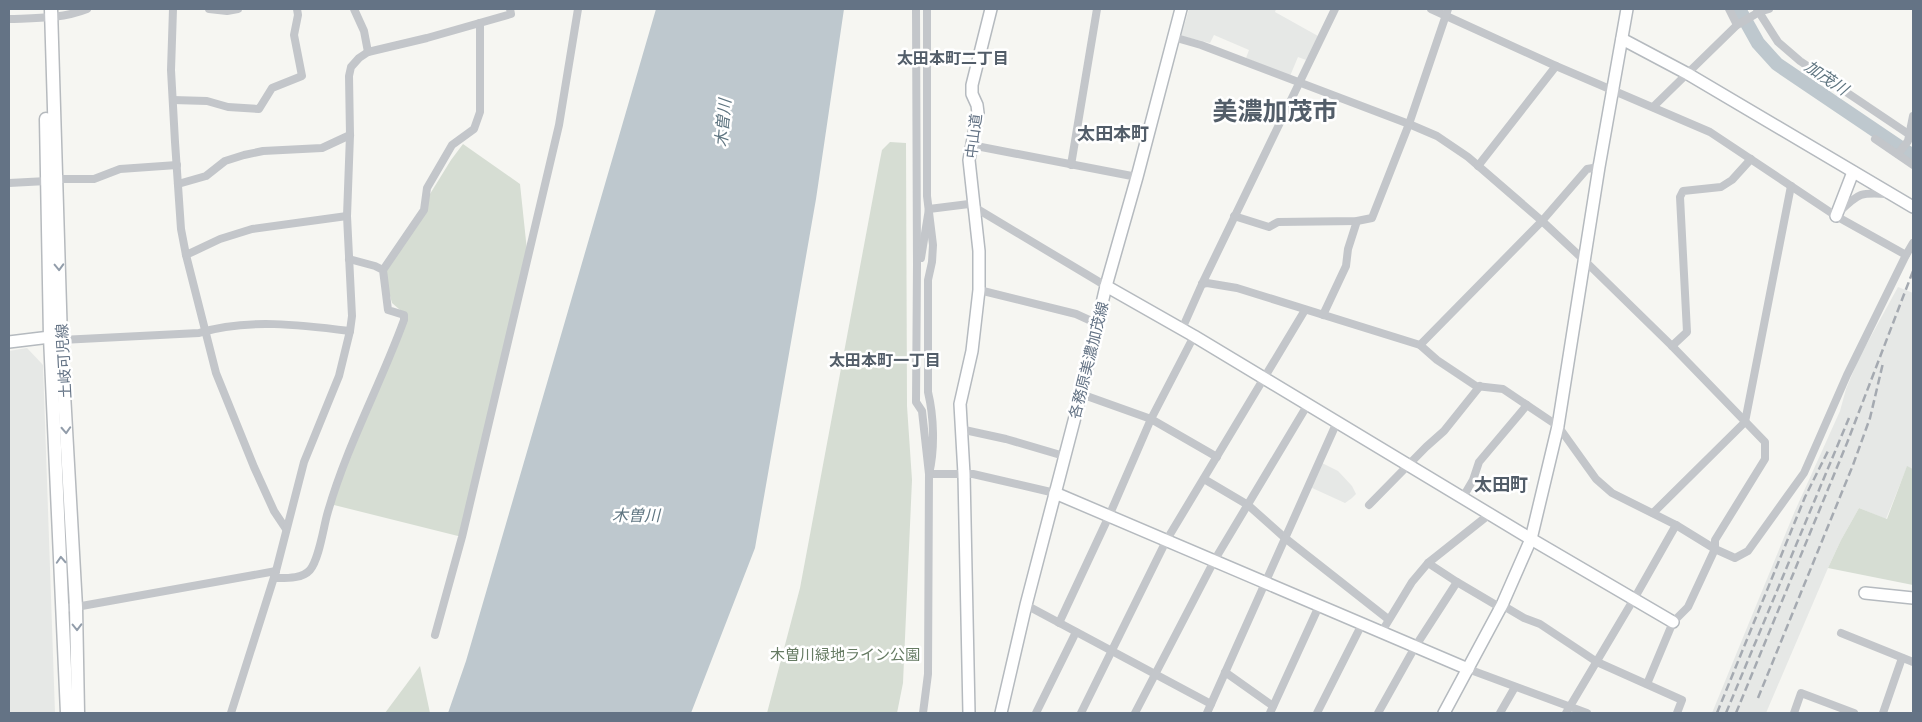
<svg xmlns="http://www.w3.org/2000/svg" width="1922" height="722" viewBox="0 0 1922 722" font-family="'Exo 2','Noto Sans JP',sans-serif">
	<rect width="100%" height="100%" fill="#f6f6f2"/>
	<g fill="#e6e8e6">
		<path d="M 1189,9 L 1276,9 L 1275,12 L 1318,36 L 1306,60 L 1298,57 L 1290,76 L 1246,58 L 1249,50 L 1214,35 L 1210,43 L 1181,36 Z"/>
		<path d="M 1898,287 L 1913,293 L 1913,469 L 1907,467 L 1886,519 L 1859,508 L 1841,540 L 1828,568 L 1766,713 L 1712,713 L 1794,513 L 1840,411 L 1846,389 L 1859,358 Z"/>
		<path d="M 27,348 L 43,365 L 55,713 L 9,713 L 9,351 Z"/>
		<path d="M 1322,463 L 1338,471 L 1352,486 L 1356,494 L 1352,498 L 1345,503 L 1310,487 Z"/>
	</g>
	<g fill="#d6ddd3">
		<path d="M 890,142 L 906,143 L 907,406 L 912,480 L 903,683 L 897,713 L 767,713 L 800,588 L 879,165 L 882,150 Z"/>
		<path d="M 463,144 L 520,184 L 528,260 L 462,537 L 330,504 L 407,316 L 392,303 L 383,270 L 451,160 Z"/>
		<path d="M 1907,466 L 1913,469 L 1913,585 L 1828,568 L 1841,540 L 1859,508 L 1887,519 Z"/>
		<path d="M 420,666 L 430,713 L 385,713 Z"/>
	</g>
	<path fill="#bec8ce" d="M 656,9 L 844,9 L 816,199 L 755,548 L 691,713 L 448,713 L 466,661 Z"/>
	<g fill="none" stroke-linecap="round" stroke-linejoin="round">
		<path stroke="#bec8ce" stroke-width="14" d="M 1739,9 L 1758,43 L 1777,64 L 1913,156"/>
		<g stroke="#b5babf" stroke-width="14">
			<g id="secondary">
				<path d="M 1622,39 L 1688,74 L 1913,207"/>
				<path d="M 1836,216 L 1853,172"/>
				<path d="M 1106,286 L 1194,336 L 1531,539 L 1673,622"/>
				<path d="M 9,342 L 50,337 L 59,339"/>
				<path d="M 1055,493 L 1468,669"/>
				<path d="M 1865,593 L 1913,598"/>
				<path d="M 969,713 L 964,474 L 960,404 L 972,351 L 979,290 L 979,251 L 969,160 L 978,113 L 977,105 L 972,94 L 972,85 L 991,9"/>
				<path d="M 1001,713 L 1026,605 L 1081,394 L 1106,286 L 1137,177 L 1181,9"/>
				<path d="M 1444,713 L 1502,605 L 1531,539 L 1558,426 L 1599,167 L 1627,9"/>
			</g>
		</g>
		<g stroke="#b6babe" stroke-width="15">
			<g id="primary">
				<path d="M 51,9 L 61,340 L 76,607 L 78,713"/>
				<path d="M 46,119 L 50,337 L 67,713"/>
			</g>
		</g>
		<g stroke="#c3c6ca" stroke-width="8">
			<path d="M 173,9 L 171,70 L 175,142 L 181,229 L 186,255 L 216,373 L 254,467 L 274,511 L 286,529"/>
			<path d="M 209,9 L 227,11 L 238,9"/>
			<path d="M 354,9 L 364,31 L 368,52"/>
			<path d="M 916,9 L 917,264 L 916,402 L 922,411 L 929,474 L 973,474 L 1055,493"/>
			<path d="M 1431,9 L 1556,66 L 1710,132 L 1836,216 L 1906,255 L 1847,375 L 1804,473 L 1748,551 L 1735,558 L 1715,549 L 1688,607 L 1673,622 L 1647,684"/>
			<path d="M 1729,9 L 1737,25"/>
			<path d="M 1757,9 L 1778,42 L 1800,61 L 1910,135"/>
			<path d="M 9,19 C 35,18 62,19 87,9"/>
			<path d="M 1173,37 L 1201,45 L 1409,124 L 1437,136 L 1468,157 L 1542,221 L 1585,261 L 1672,346 L 1765,442 L 1765,459 L 1715,540 L 1715,549"/>
			<path d="M 173,100 L 207,101 L 228,107 L 259,109 L 272,88 L 302,76 L 294,35 L 298,15 L 297,9"/>
			<path d="M 1653,107 L 1737,25 L 1759,12 L 1769,9"/>
			<path d="M 1875,139 L 1913,165"/>
			<path d="M 971,145 L 1137,177"/>
			<path d="M 1898,154 L 1908,141 L 1913,116"/>
			<path d="M 1071,165 L 1097,9"/>
			<path d="M 1478,166 L 1556,66"/>
			<path d="M 56,179 L 94,179 L 120,169 L 177,165"/>
			<path d="M 9,183 L 47,181"/>
			<path d="M 178,184 L 206,176 L 225,161 L 244,155 L 263,151 L 322,148 L 350,135"/>
			<path d="M 1840,211 C 1859,193 1861,192 1887,194"/>
			<path d="M 1234,216 L 1269,227 L 1278,222 L 1357,221 L 1372,218 L 1409,124 L 1448,9"/>
			<path d="M 186,255 L 220,239 L 252,229 L 347,216"/>
			<path d="M 1906,255 L 1913,243"/>
			<path d="M 921,258 L 929,209 L 969,204 L 1106,286"/>
			<path d="M 383,270 L 424,210 L 427,188 L 452,145 L 474,129 L 480,112 L 480,23"/>
			<path d="M 1202,284 L 1207,283 L 1237,288 L 1420,345 L 1437,360 L 1476,386 L 1503,389 L 1558,426 L 1596,479 L 1612,493 L 1676,525 L 1715,549"/>
			<path d="M 979,290 L 1076,314 L 1098,324"/>
			<path d="M 1323,315 L 1346,266 L 1348,249 L 1357,221"/>
			<path d="M 1182,329 L 1202,284 L 1335,9"/>
			<path d="M 61,340 L 199,333 C 246,318 302,325 350,331"/>
			<path d="M 1420,345 L 1542,221 L 1587,169 L 1599,167"/>
			<path d="M 1672,346 L 1687,332 L 1680,197 L 1683,191 L 1721,187 L 1732,180 L 1751,159"/>
			<path d="M 1081,394 L 1151,419 L 1217,457"/>
			<path d="M 960,429 L 1006,439 L 1064,456"/>
			<path d="M 1204,479 L 1248,505 L 1285,538 L 1388,619"/>
			<path d="M 1463,497 L 1473,480 L 1479,462 L 1527,405"/>
			<path d="M 1369,505 L 1426,447 L 1444,431 L 1480,386"/>
			<path d="M 1653,513 L 1745,422 L 1791,186"/>
			<path d="M 1428,563 L 1457,582 L 1501,608"/>
			<path d="M 274,578 C 286,578 302,579 310,570 C 319,559 323,530 327,515 C 346,447 380,386 404,320 L 404,315 L 388,310 L 383,270 L 375,266 L 349,259"/>
			<path d="M 1026,605 L 1211,704"/>
			<path d="M 1502,605 L 1524,618 L 1540,624 L 1597,662 L 1682,700 L 1677,713"/>
			<path d="M 63,608 L 76,607 L 276,571"/>
			<path d="M 1059,623 L 1109,516 L 1151,419 L 1194,336"/>
			<path d="M 1381,633 L 1412,582 L 1428,563 L 1491,513"/>
			<path d="M 1841,633 L 1913,662"/>
			<path d="M 435,635 L 462,537 L 559,125 L 578,9"/>
			<path d="M 1468,669 L 1587,713"/>
			<path d="M 1225,672 L 1273,706"/>
			<path d="M 231,713 L 276,571 L 304,462 L 339,376 L 350,331 L 352,316 L 347,216 L 350,135 L 349,76 L 351,67 L 359,58 L 368,52 L 427,38 L 511,14 L 510,9"/>
			<path d="M 923,713 L 928,674 L 929,474 C 935,449 934,417 928,392 L 928,280 L 932,262 L 933,245 L 927,196 L 927,9"/>
			<path d="M 1036,713 L 1076,632"/>
			<path d="M 1081,713 L 1166,541 L 1305,310"/>
			<path d="M 1135,713 L 1214,561 L 1308,404"/>
			<path d="M 1207,713 L 1337,422"/>
			<path d="M 1270,713 L 1319,606"/>
			<path d="M 1317,713 L 1362,624"/>
			<path d="M 1378,713 L 1415,647 L 1457,582"/>
			<path d="M 1500,713 L 1515,687"/>
			<path d="M 1566,713 L 1638,592 L 1676,525"/>
			<path d="M 1794,713 L 1801,693 L 1854,713"/>
			<path d="M 1883,713 L 1902,658"/>
		</g>
		<use href="#secondary" stroke="#fff" stroke-width="11"/>
		<use href="#primary" stroke="#fff" stroke-width="12"/>
		<g stroke="#a5aab1" stroke-width="2.5" stroke-dasharray="8 4" stroke-linecap="butt">
			<path d="M 1758,698 L 1853,465 L 1870,418 L 1883,363"/>
			<path d="M 1717,713 L 1805,497 L 1828,451"/>
			<path d="M 1726,713 L 1849,418"/>
			<path d="M 1736,713 L 1847,443 L 1913,271"/>
		</g>
	</g>
	<defs><path id="oneway-chevron" d="M-2-3.5L2.5 0L-2 3.5" fill="none" stroke-width="1.6" stroke-linecap="round" stroke-linejoin="round" transform="scale(1.25)"/></defs>
	<g stroke="#929daa">
		<use href="#oneway-chevron" transform="translate(59 267) rotate(88)"/>
		<use href="#oneway-chevron" transform="translate(66 430) rotate(87)"/>
		<use href="#oneway-chevron" transform="translate(61 560) rotate(-93)"/>
		<use href="#oneway-chevron" transform="translate(77 627) rotate(89)"/>
	</g>
	<g text-anchor="middle" dominant-baseline="central" stroke-width="5" stroke-linejoin="round" paint-order="stroke">
		<g font-size="15" fill="#647385" stroke="#fff">
			<text transform="translate(973 136) rotate(-83)">中山道</text>
			<text transform="translate(1088 360) rotate(-76)">各務原美濃加茂線</text>
			<text transform="translate(63 361) rotate(-93)">土岐可児線</text>
		</g>
		<g font-size="15" fill="#667b63" stroke="#fff">
			<text x="845" y="654">木曽川緑地ライン公園</text>
		</g>
		<g font-size="16" font-weight="bold" fill="#525d69" stroke="#fff">
			<text x="953" y="57">太田本町二丁目</text>
			<text x="885" y="359">太田本町一丁目</text>
		</g>
		<g font-size="16" font-style="italic" fill="#5f7581" stroke="#fff">
			<text transform="translate(1827 77) rotate(34)">加茂川</text>
			<text transform="translate(722 123) rotate(-85)">木曽川</text>
			<text x="636" y="514">木曽川</text>
		</g>
		<g font-size="18" font-weight="bold" fill="#525d69" stroke="#fff">
			<text x="1113" y="133">太田本町</text>
			<text x="1501" y="484">太田町</text>
		</g>
		<g font-size="25" font-weight="bold" fill="#525d69" stroke="#fff">
			<text x="1275" y="110">美濃加茂市</text>
		</g>
	</g>
	<rect width="1922" height="722" fill="none" stroke="#647385" stroke-width="20"/>
</svg>
